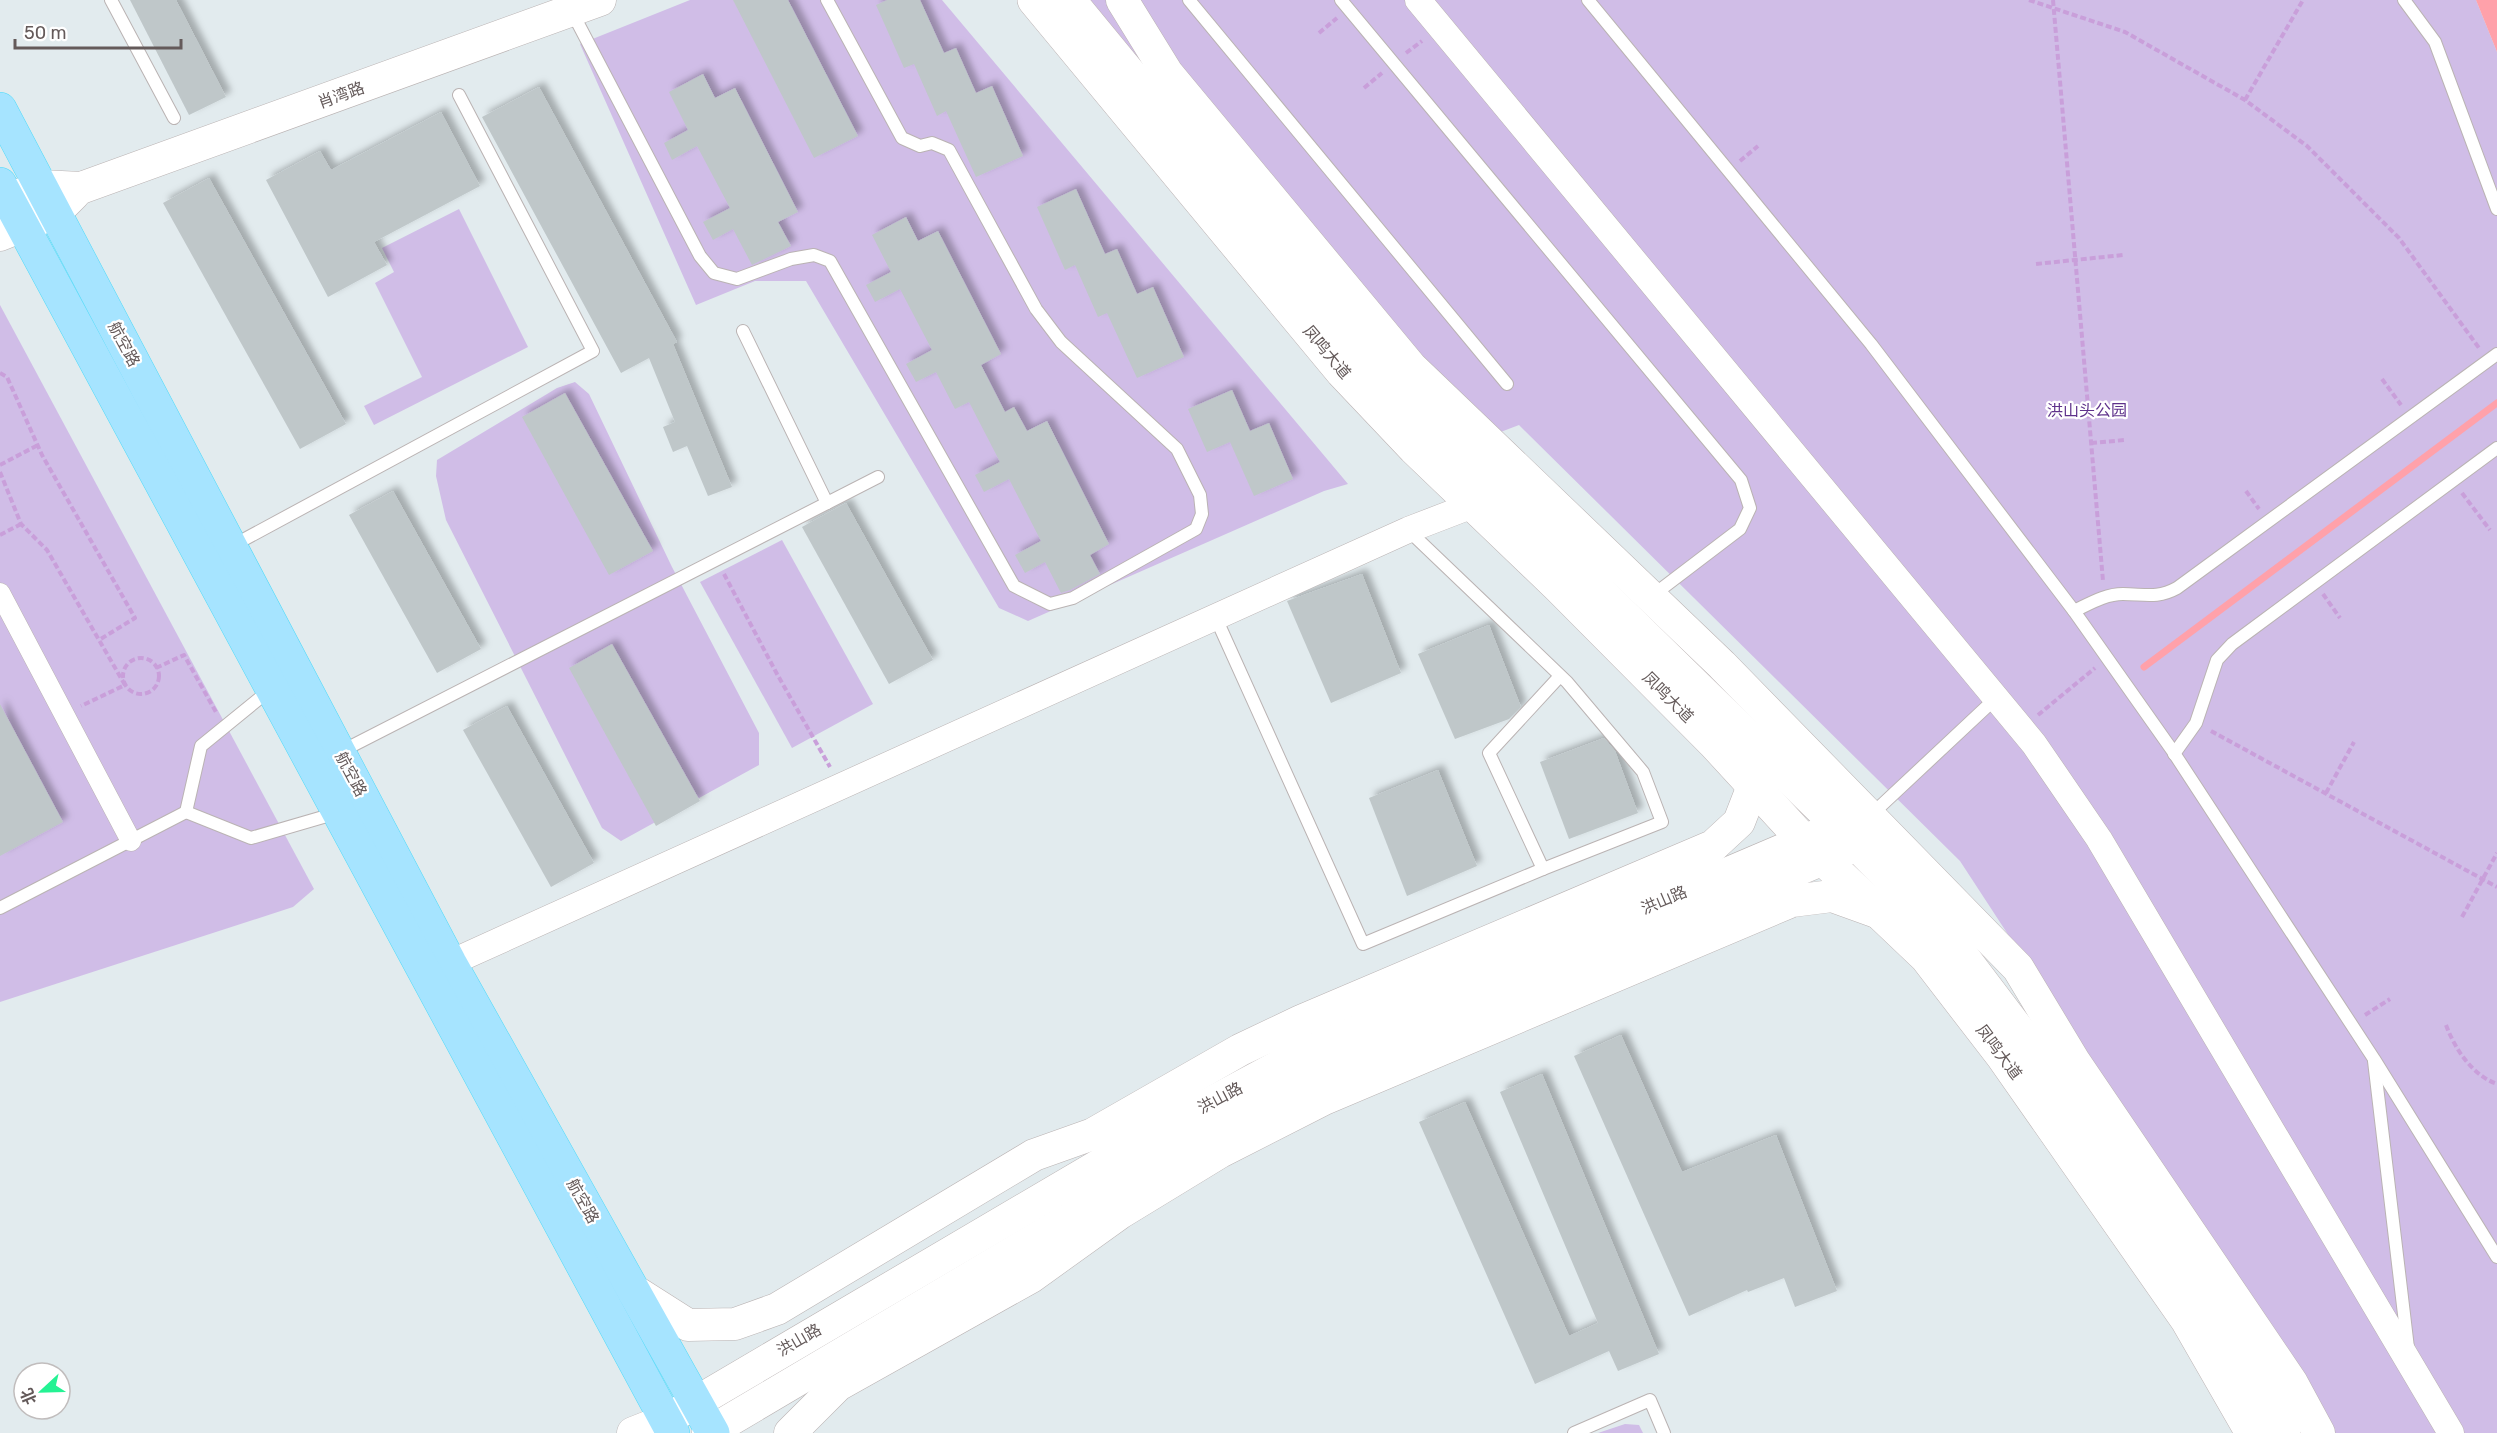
<svg xmlns="http://www.w3.org/2000/svg" width="2497" height="1433" viewBox="0 0 2497 1433" font-family="Rubik,'Noto Sans SC',sans-serif">
	<defs>
		<filter id="shadow"><feDropShadow dx="5.5" dy="-5.5" stdDeviation="3" flood-color="#0004"/></filter>
	</defs>
	<rect width="100%" height="100%" fill="#e2ebee"/>
	<g fill="#d0bde7">
		<path d="M 690,0 L 942,0 L 1348,484 L 1324,491 L 1028,621 L 999,608 L 806,281 L 755,281 L 696,305 L 580,44 Z"/>
		<path d="M 1027,0 L 2476,0 L 2497,52 L 2497,1433 L 2283,1433 L 2168,1179 L 1960,861 L 1519,425 L 1456,449 Z"/>
		<path d="M 459,209 L 528,347 L 374,425 L 364,406 L 422,377 L 375,283 L 394,272 L 382,248 Z"/>
		<path d="M 0,305 L 314,889 L 293,907 L 0,1002 Z"/>
		<path d="M 575,382 L 589,394 L 672,567 L 759,733 L 759,765 L 621,841 L 602,828 L 446,520 L 436,476 L 437,460 L 557,388 Z"/>
		<path d="M 782,540 L 873,704 L 792,748 L 700,582 Z"/>
		<path d="M 1625,1424 L 1639,1425 L 1643,1433 L 1598,1433 Z"/>
	</g>
	<path fill="#ffa1aa" d="M 2476,0 L 2497,0 L 2497,52 Z"/>
	<g fill="none" stroke-linecap="round" stroke-linejoin="round">
		<path stroke="#ffa1aa" stroke-width="7" d="M 2144,667 L 2497,403"/>
	</g>
	<g fill="#bfc7c9" filter="url(#shadow)">
		<path d="M 130,0 L 176,0 L 226,97 L 189,115 Z"/>
		<path d="M 733,0 L 788,0 L 858,136 L 814,158 Z"/>
		<path d="M 887,0 L 920,0 L 944,53 L 956,48 L 976,93 L 992,86 L 1023,156 L 976,177 L 946,111 L 937,116 L 914,64 L 904,68 L 876,5 Z"/>
		<path d="M 703,74 L 715,98 L 735,88 L 798,212 L 778,222 L 791,246 L 752,265 L 733,229 L 713,240 L 703,222 L 730,208 L 697,146 L 672,160 L 664,143 L 688,130 L 669,92 Z"/>
		<path d="M 539,87 L 677,342 L 673,344 L 732,487 L 708,496 L 687,446 L 673,452 L 663,427 L 675,422 L 649,358 L 621,373 L 482,117 Z"/>
		<path d="M 441,112 L 480,186 L 374,242 L 387,265 L 328,297 L 266,180 L 320,151 L 331,170 Z"/>
		<path d="M 209,178 L 346,424 L 300,449 L 163,203 Z"/>
		<path d="M 1076,189 L 1105,254 L 1117,249 L 1137,294 L 1153,287 L 1184,357 L 1137,378 L 1107,313 L 1098,317 L 1075,265 L 1065,270 L 1037,207 Z"/>
		<path d="M 906,217 L 918,241 L 938,231 L 1001,354 L 981,365 L 1005,412 L 1014,407 L 1027,431 L 1047,421 L 1109,544 L 1090,555 L 1100,574 L 1070,590 L 1061,593 L 1045,562 L 1025,573 L 1015,555 L 1041,541 L 1009,479 L 984,492 L 975,475 L 1000,462 L 969,402 L 955,409 L 936,372 L 916,382 L 906,364 L 932,350 L 900,289 L 875,302 L 866,285 L 891,272 L 872,235 Z"/>
		<path d="M 1232,390 L 1250,431 L 1269,423 L 1293,479 L 1254,496 L 1230,442 L 1207,452 L 1188,409 Z"/>
		<path d="M 565,393 L 653,551 L 609,575 L 522,417 Z"/>
		<path d="M 393,491 L 481,649 L 437,673 L 349,515 Z"/>
		<path d="M 846,503 L 933,660 L 889,684 L 802,527 Z"/>
		<path d="M 1362,574 L 1401,673 L 1331,703 L 1287,601 Z"/>
		<path d="M 1489,625 L 1521,707 L 1509,719 L 1455,739 L 1418,654 Z"/>
		<path d="M 612,644 L 700,801 L 656,826 L 569,668 Z"/>
		<path d="M 0,704 L 63,822 L 0,856 Z"/>
		<path d="M 507,706 L 594,863 L 551,887 L 463,730 Z"/>
		<path d="M 1604,738 L 1615,751 L 1638,813 L 1569,839 L 1540,762 Z"/>
		<path d="M 1438,770 L 1477,866 L 1407,896 L 1369,798 Z"/>
		<path d="M 1621,1035 L 1682,1172 L 1776,1135 L 1837,1291 L 1795,1307 L 1784,1278 L 1748,1292 L 1747,1290 L 1689,1316 L 1574,1056 Z"/>
		<path d="M 1542,1074 L 1659,1354 L 1618,1371 L 1609,1351 L 1535,1384 L 1419,1122 L 1465,1102 L 1569,1336 L 1598,1323 L 1500,1092 Z"/>
	</g>
	<g fill="none" stroke-linecap="round" stroke-linejoin="round">
		<g stroke="#bab3b3" stroke-width="14">
			<g id="service">
				<path d="M 111,0 L 174,118"/>
				<path d="M 1189,0 L 1507,384"/>
				<path d="M 1341,0 L 1741,480 L 1750,508 L 1740,529 L 1652,596"/>
				<path d="M 1588,0 L 1871,344 L 2074,611 L 2172,750 L 2374,1059 L 2497,1257"/>
				<path d="M 2404,0 L 2435,42 L 2497,209"/>
				<path d="M 572,12 L 700,256 L 714,273 L 737,279 L 791,259 L 814,255 L 830,261 L 1014,586 L 1050,604 L 1073,598 L 1196,529 L 1202,514 L 1200,495 L 1177,449 L 1061,342 L 1036,309 L 949,150 L 932,143 L 920,146 L 902,138 L 827,0"/>
				<path d="M 743,331 L 827,503"/>
				<path d="M 1408,530 L 1567,682 L 1643,772 L 1662,822 L 1543,869 L 1489,753 L 1560,676"/>
				<path d="M 232,546 L 593,351 L 459,95"/>
				<path d="M 2074,611 C 2089,604 2105,594 2123,594 C 2144,594 2157,599 2177,588 L 2497,354"/>
				<path d="M 1215,616 L 1363,944 L 1543,869"/>
				<path d="M 271,689 L 201,746 L 186,812 L 251,838 L 337,813"/>
				<path d="M 340,752 L 878,477"/>
				<path d="M 2174,754 L 2196,723 L 2217,660 L 2232,644 L 2497,448"/>
				<path d="M 1871,815 L 1996,698"/>
				<path d="M 0,908 L 186,812"/>
				<path d="M 2374,1061 L 2408,1348"/>
				<path d="M 1574,1433 L 1650,1400 L 1664,1433"/>
			</g>
		</g>
		<g stroke="#bab3b3" stroke-width="21">
			<path id="pedestrian" d="M 0,593 L 131,841"/>
		</g>
		<g stroke="#bab3b3" stroke-width="27">
			<g id="minor">
				<path d="M 1418,0 L 2034,744 L 2099,839 L 2451,1433"/>
				<path d="M 450,963 L 1408,530 L 1473,505"/>
			</g>
		</g>
		<g stroke="#bab3b3" stroke-width="33">
			<g id="tertiary">
				<path d="M 1122,0 L 1167,73 L 1411,367 L 1722,665 L 2018,968 L 2074,1061 L 2292,1383 L 2319,1433"/>
				<path d="M 0,203 L 41,186 L 81,188 L 600,0"/>
				<path d="M 0,235 L 55,213 L 74,194"/>
				<path d="M 633,1290 L 688,1325 L 735,1324 L 777,1309 L 1034,1155 L 1093,1134 L 1240,1050 L 1301,1021 L 1713,846 L 1739,822 L 1753,786"/>
				<path d="M 633,1433 L 666,1420 L 1147,1137 L 1294,1058 L 1827,831"/>
				<path d="M 708,1433 L 1093,1205 L 1162,1157 L 1307,1077 L 1847,849"/>
				<path d="M 790,1433 L 838,1385 L 1031,1277 L 1120,1213 L 1220,1152 L 1324,1099 L 1792,901 L 1832,896 L 1882,914"/>
			</g>
		</g>
		<g stroke="#bdb4b4" stroke-width="34">
			<g id="secondary">
				<path d="M 1034,0 L 1342,372 L 1414,448 L 1560,588 L 1714,743 L 1804,841 L 1926,957 L 2003,1057 L 2187,1320 L 2252,1433"/>
				<path d="M 1069,0 L 1376,373 L 1839,826 L 1950,940 L 2025,1039 L 2212,1307 L 2284,1433"/>
			</g>
		</g>
		<g stroke="#50daf8" stroke-width="34">
			<g id="primary">
				<path d="M 0,109 L 450,963 L 713,1433"/>
				<path d="M 0,184 L 673,1433"/>
			</g>
		</g>
		<g stroke="#c99fda" stroke-width="4" stroke-dasharray="6 3" stroke-linecap="butt">
			<path d="M 2029,0 L 2125,32 L 2245,100 L 2307,146 L 2399,238 L 2479,348"/>
			<path d="M 2053,0 L 2103,581"/>
			<path d="M 1319,33 L 1337,18"/>
			<path d="M 1406,53 L 1422,41"/>
			<path d="M 1364,88 L 1382,73"/>
			<path d="M 2245,100 L 2303,0"/>
			<path d="M 1740,161 L 1758,146"/>
			<path d="M 2036,264 L 2123,255"/>
			<path d="M 0,373 L 7,377 L 42,455 L 135,618 L 99,640"/>
			<path d="M 2382,379 L 2401,405"/>
			<path d="M 2091,443 L 2125,440"/>
			<path d="M 0,465 L 38,445"/>
			<path d="M 0,472 L 21,524 L 47,550 L 125,685 L 81,706"/>
			<path d="M 2246,491 L 2259,509"/>
			<path d="M 2462,493 L 2490,530"/>
			<path d="M 0,535 L 21,524"/>
			<path d="M 724,574 L 777,674 L 830,767"/>
			<path d="M 2323,594 L 2340,618"/>
			<circle cx="141" cy="676" r="18"/>
			<path d="M 156,668 L 184,655 L 217,714"/>
			<path d="M 2038,715 L 2095,668"/>
			<path d="M 2211,731 L 2497,887"/>
			<path d="M 2326,793 L 2354,742"/>
			<path d="M 2462,917 L 2497,853"/>
			<path d="M 2365,1015 L 2390,999"/>
			<path d="M 2446,1025 C 2455,1049 2472,1075 2497,1084"/>
		</g>
		<use href="#service" stroke="#fff" stroke-width="12"/>
		<use href="#pedestrian" stroke="#fff" stroke-width="20"/>
		<use href="#minor" stroke="#fff" stroke-width="26"/>
		<use href="#tertiary" stroke="#fff" stroke-width="32"/>
		<use href="#secondary" stroke="#fff" stroke-width="33"/>
		<use href="#primary" stroke="#a6e4ff" stroke-width="33"/>
	</g>
	<g text-anchor="middle" dominant-baseline="central" stroke-width="4.5" stroke-linejoin="round" paint-order="stroke">
		<g font-size="16" fill="#645a5a" stroke="#fff">
			<text transform="translate(341 95) rotate(-20)">肖湾路</text>
			<text transform="translate(124 344) rotate(62)">航空路</text>
			<text transform="translate(1327 352) rotate(50)">凤鸣大道</text>
			<text transform="translate(1668 697) rotate(45)">凤鸣大道</text>
			<text transform="translate(351 774) rotate(62)">航空路</text>
			<text transform="translate(1664 900) rotate(-23)">洪山路</text>
			<text transform="translate(1999 1052) rotate(53)">凤鸣大道</text>
			<text transform="translate(1220 1098) rotate(-28)">洪山路</text>
			<text transform="translate(583 1201) rotate(61)">航空路</text>
			<text transform="translate(799 1340) rotate(-30)">洪山路</text>
		</g>
		<g font-size="16" fill="#5f328b" stroke="#fff">
			<text x="2087" y="410">洪山头公园</text>
		</g>
	</g>
	<g transform="translate(42 1391) rotate(248)"><circle r="28" fill="#ffffff" stroke="#c1bdbd" stroke-width="1.5"/>
	<path d="M0-4.5L10 22L0 15L-10 22Z" fill="#24f293"/>
	<text y="-9" font-size="16" font-weight="bold" text-anchor="middle" fill="#645a5a">北</text>
	</g>
	<path d="M15 39v9h166v-9" fill="none" stroke="#645a5a" stroke-width="3"/>
	<text x="24" y="39" font-size="18" fill="#645a5a" stroke="#ffffff" stroke-width="4.5" paint-order="stroke">50 m</text>
</svg>
